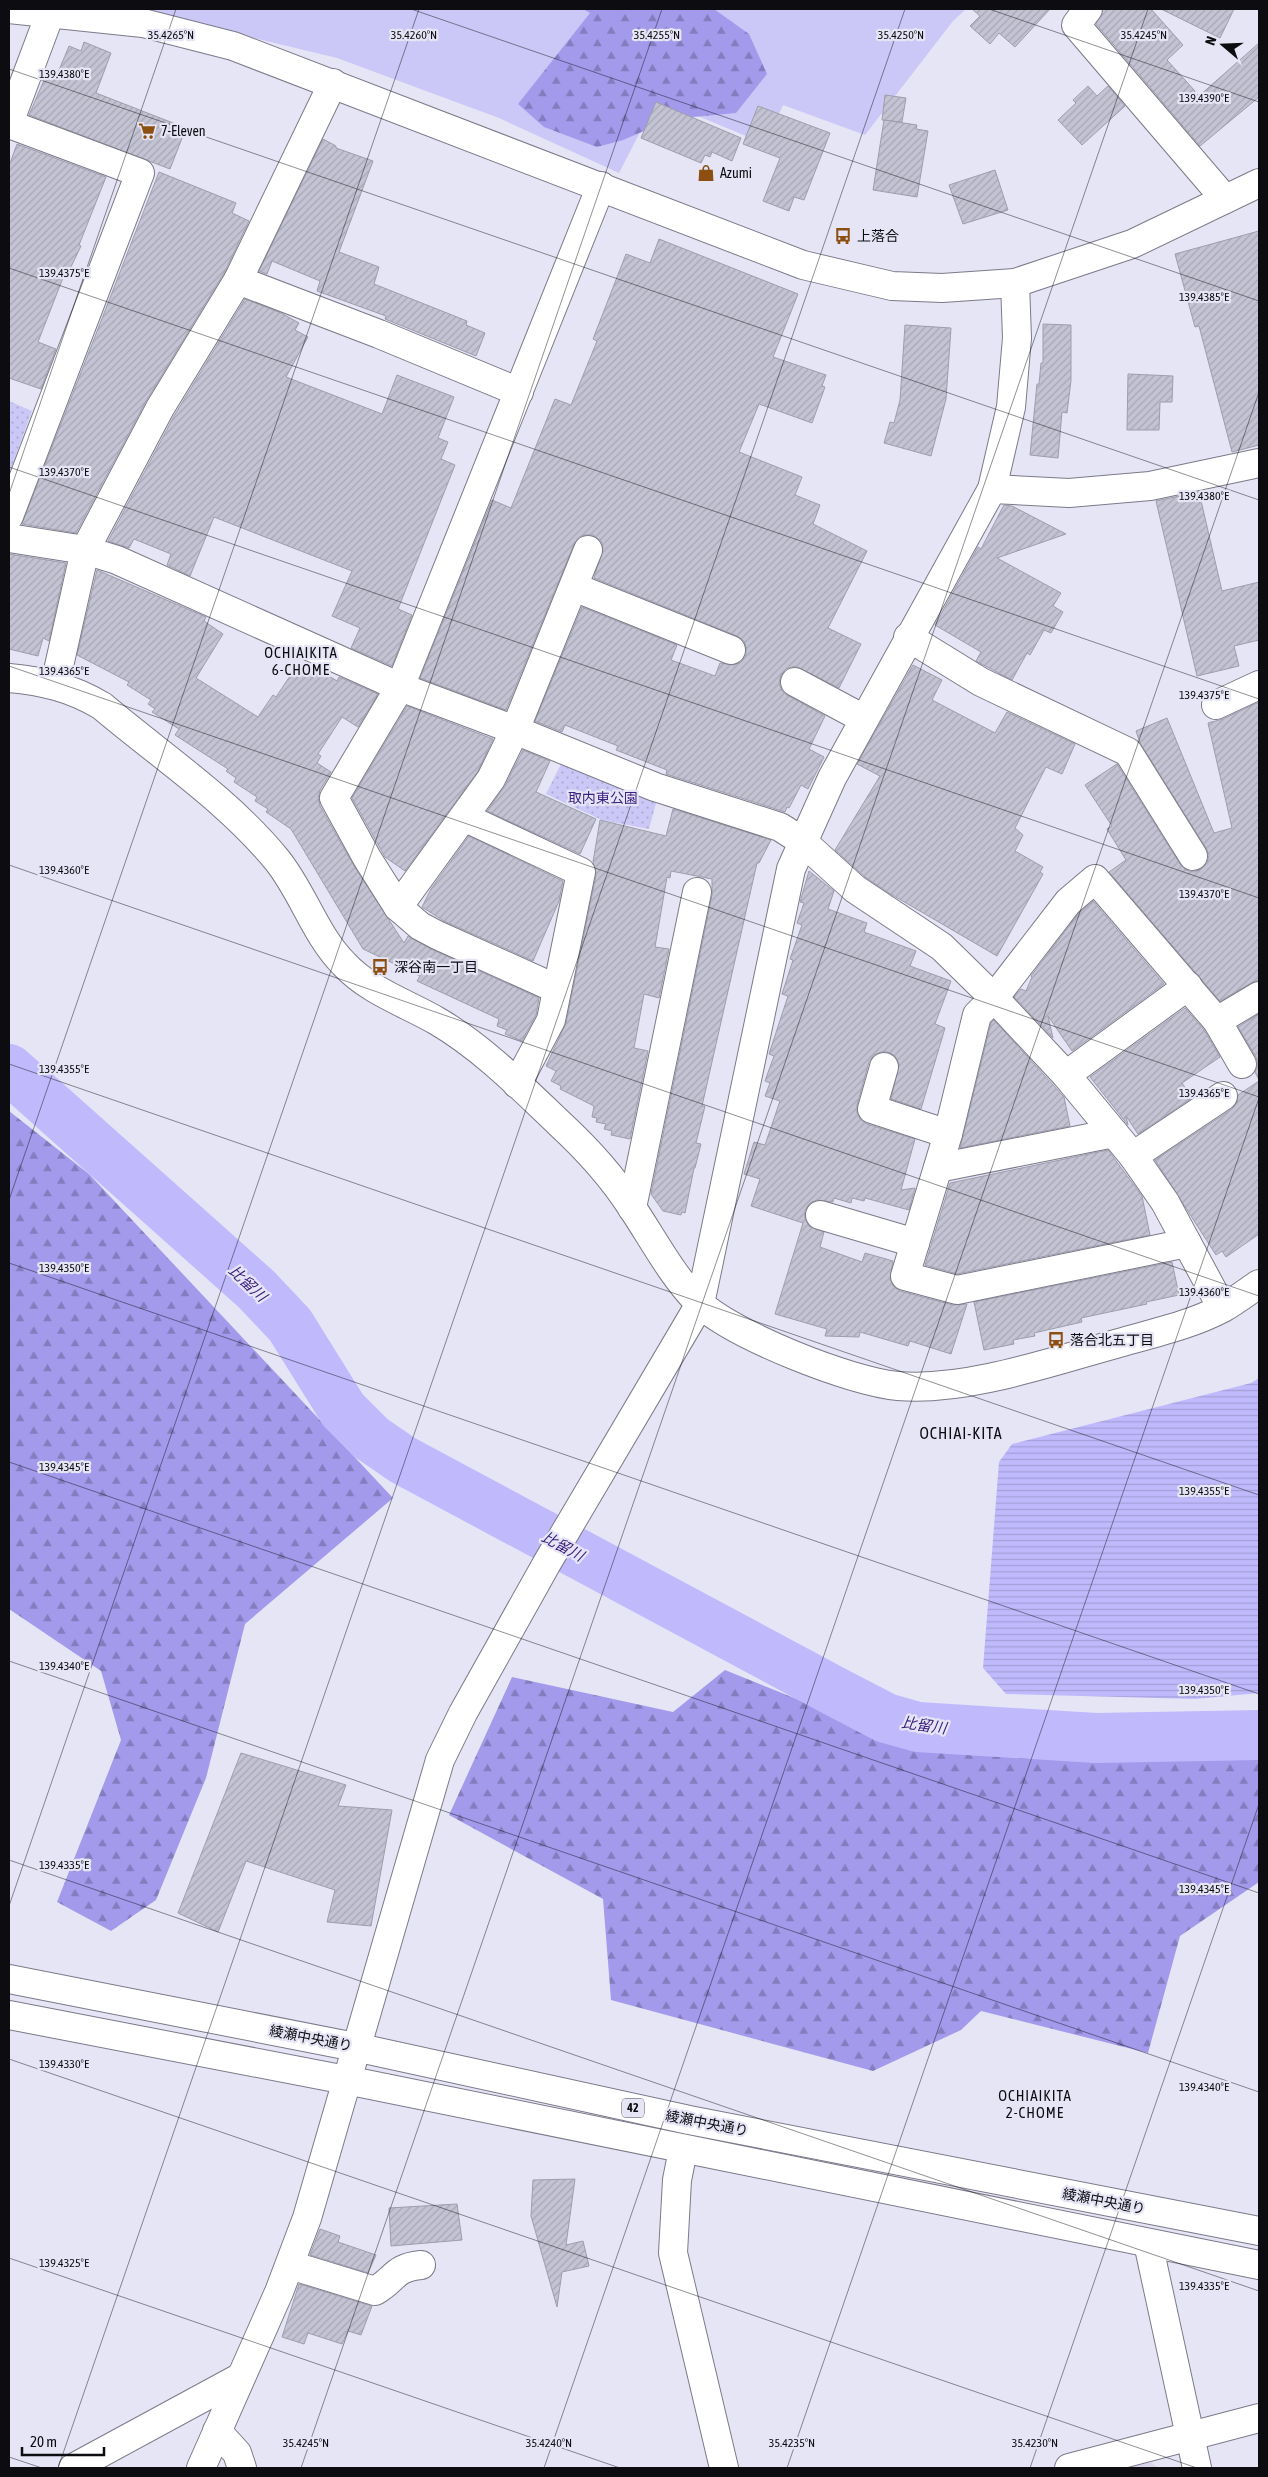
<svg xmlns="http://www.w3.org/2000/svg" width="1268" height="2477" viewBox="0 0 1268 2477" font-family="'Asap Condensed','Noto Sans JP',sans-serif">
	<defs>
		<pattern id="forest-firs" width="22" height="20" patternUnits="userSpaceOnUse" patternTransform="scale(1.25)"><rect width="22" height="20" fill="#a49aec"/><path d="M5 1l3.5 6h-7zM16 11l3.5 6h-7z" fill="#847cbe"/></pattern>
		<pattern id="park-dots" width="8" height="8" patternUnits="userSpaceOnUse" patternTransform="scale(1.25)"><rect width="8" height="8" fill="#cbc7f6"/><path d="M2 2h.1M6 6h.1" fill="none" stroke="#adaad2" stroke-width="1.8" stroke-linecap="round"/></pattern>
		<pattern id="water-rules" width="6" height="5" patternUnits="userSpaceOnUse" patternTransform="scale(1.25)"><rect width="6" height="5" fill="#c0bafd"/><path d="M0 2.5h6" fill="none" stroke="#a49fd8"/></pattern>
		<pattern id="building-hatch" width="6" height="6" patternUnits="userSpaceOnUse" patternTransform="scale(1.25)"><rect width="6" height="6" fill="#c4c3d3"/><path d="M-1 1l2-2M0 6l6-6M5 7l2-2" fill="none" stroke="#a7a6b4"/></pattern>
	</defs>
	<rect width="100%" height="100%" fill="#e6e5f6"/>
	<path fill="#d7d6ed" d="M 1150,2462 L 1159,2468 L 1127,2468 Z"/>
	<path fill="#cbc7f6" d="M 133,9 L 966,9 L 953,21 L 865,135 L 783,105 L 765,144 L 657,99 L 619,173 L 499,118 L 337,58 Z"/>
	<g fill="url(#forest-firs)">
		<path d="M 583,9 L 714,9 L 749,34 L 767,74 L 736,113 L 672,119 L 623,140 L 597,147 L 544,127 L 518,104 L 590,13 Z"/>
		<path d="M 9,1111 L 89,1174 L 393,1498 L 245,1624 L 206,1778 L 156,1900 L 111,1931 L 57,1902 L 121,1740 L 101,1671 L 9,1609 Z"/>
		<path d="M 725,1670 L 919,1748 L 1259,1752 L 1259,1882 L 1180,1936 L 1148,2053 L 981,2011 L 961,2030 L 873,2071 L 611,2000 L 603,1899 L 449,1815 L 512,1677 L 673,1712 Z"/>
	</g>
	<g fill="url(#park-dots)">
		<path d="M 9,401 L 32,411 L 9,474 Z"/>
		<path d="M 562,762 L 658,796 L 649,829 L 602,820 L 546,794 Z"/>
	</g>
	<path fill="url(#water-rules)" d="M 1259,1378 L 1259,1693 L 1195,1699 L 1006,1694 L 983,1668 L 999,1462 L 1012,1444 L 1251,1383 Z"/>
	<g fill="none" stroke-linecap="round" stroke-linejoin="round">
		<path stroke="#c0bafd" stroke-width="50" d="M 9,1069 L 256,1289 L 290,1325 L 343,1410 L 371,1438 L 403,1460 L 836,1692 L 886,1718 L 918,1727 L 1096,1738 L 1259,1735"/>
	</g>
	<g fill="url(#building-hatch)" stroke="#9e9dac">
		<path d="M 972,9 L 1050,9 L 1015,47 L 999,33 L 990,44 L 970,26 L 980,16 Z"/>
		<path d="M 1103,9 L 1151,9 L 1183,45 L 1167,60 L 1195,91 L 1191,100 L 1197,94 L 1199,96 L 1259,43 L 1259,97 L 1200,146 L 1096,24 Z"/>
		<path d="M 1161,9 L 1234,9 L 1220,38 Z"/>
		<path d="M 84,42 L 111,53 L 96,93 L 186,128 L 170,169 L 29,115 L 48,71 L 57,75 L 69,46 L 81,51 Z"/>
		<path d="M 1088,86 L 1097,96 L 1108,86 L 1125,106 L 1082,145 L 1058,120 L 1076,103 L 1073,100 Z"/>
		<path d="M 885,95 L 906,98 L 902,122 L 882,120 Z"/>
		<path d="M 656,102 L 741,138 L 732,161 L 712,152 L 710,157 L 705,155 L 701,163 L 641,138 Z"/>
		<path d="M 758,106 L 830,133 L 804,200 L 794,197 L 789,211 L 763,201 L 780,158 L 743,144 Z"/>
		<path d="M 884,120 L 917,125 L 916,129 L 928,131 L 917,197 L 873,190 Z"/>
		<path d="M 323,139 L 336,146 L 336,148 L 373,161 L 339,252 L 379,267 L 374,284 L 467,321 L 466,325 L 485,333 L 476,356 L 385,319 L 386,316 L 317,291 L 320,281 L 272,261 L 267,274 L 259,271 Z"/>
		<path d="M 17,144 L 106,177 L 79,245 L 81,246 L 69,271 L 66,270 L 38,342 L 56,349 L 41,389 L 9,378 L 9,166 Z"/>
		<path d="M 995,170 L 1008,210 L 963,224 L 949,185 Z"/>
		<path d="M 159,172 L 236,203 L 232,213 L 249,221 L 224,273 L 146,401 L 76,533 L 22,524 Z"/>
		<path d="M 1259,231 L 1259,445 L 1232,452 L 1199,326 L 1195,327 L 1175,254 Z"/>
		<path d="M 659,239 L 798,294 L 773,357 L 826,375 L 822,386 L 825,387 L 812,423 L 759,404 L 739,452 L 802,477 L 795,495 L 820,505 L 813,524 L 867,551 L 828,628 L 861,644 L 839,688 L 795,666 L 786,669 L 781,675 L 779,683 L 782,691 L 787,695 L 825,716 L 809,749 L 824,757 L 808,789 L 801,785 L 789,808 L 787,807 L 785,812 L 666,774 L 667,770 L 616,750 L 618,746 L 565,725 L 562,732 L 535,721 L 582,607 L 677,645 L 671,660 L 715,676 L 720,663 L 734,665 L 741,662 L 746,655 L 746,647 L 744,641 L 737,636 L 594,578 L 603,548 L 601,541 L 593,535 L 585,535 L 579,537 L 574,544 L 506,710 L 420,678 L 492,500 L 511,508 L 555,399 L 571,405 L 597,341 L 593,339 L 626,254 L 650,263 Z"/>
		<path d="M 245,299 L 281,313 L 299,323 L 295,330 L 308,337 L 286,377 L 382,414 L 397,375 L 454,397 L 438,438 L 448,442 L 441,459 L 455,465 L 398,609 L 412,615 L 392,666 L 351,648 L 360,628 L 332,616 L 352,571 L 214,517 L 190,576 L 167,565 L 171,554 L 134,539 L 129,548 L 108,541 L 174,416 Z"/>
		<path d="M 1043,324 L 1071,325 L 1071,380 L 1067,413 L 1062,412 L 1058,458 L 1030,455 L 1037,384 L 1039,384 L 1041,363 L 1043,363 Z"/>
		<path d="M 905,325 L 951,328 L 946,399 L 931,456 L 884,443 L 890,422 L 894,423 L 900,400 Z"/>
		<path d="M 1128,374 L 1173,376 L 1172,402 L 1160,402 L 1159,430 L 1127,430 Z"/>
		<path d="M 1199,492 L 1222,591 L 1259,582 L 1259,640 L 1234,646 L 1239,666 L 1197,676 L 1156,501 Z"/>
		<path d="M 1004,505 L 1012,506 L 1066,534 L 997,558 L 1061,593 L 1053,606 L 1063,612 L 1051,633 L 1044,630 L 1030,655 L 1027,653 L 1012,680 L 976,661 L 981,652 L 935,625 L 978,547 L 981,549 Z"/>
		<path d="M 9,554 L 66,563 L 49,641 L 43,638 L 38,656 L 9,649 Z"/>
		<path d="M 97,570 L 206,617 L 204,621 L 223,634 L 196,678 L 258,717 L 273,695 L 276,697 L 298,664 L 304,668 L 308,663 L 337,681 L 339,677 L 378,694 L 358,727 L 342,717 L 318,754 L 321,756 L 317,763 L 331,772 L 320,790 L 318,798 L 320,806 L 354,866 L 404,943 L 408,936 L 431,949 L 539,998 L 536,1015 L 522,1041 L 505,1034 L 507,1030 L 497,1026 L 499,1019 L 417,981 L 420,976 L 363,949 L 291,829 L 266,812 L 268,809 L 255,801 L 257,797 L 234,782 L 236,778 L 226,771 L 228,769 L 175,735 L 179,729 L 152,712 L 155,709 L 148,704 L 151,700 L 127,685 L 129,682 L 77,655 Z"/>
		<path d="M 913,665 L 942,680 L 932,700 L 995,733 L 1007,712 L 1075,744 L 1062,774 L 1046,767 L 1015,828 L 1023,835 L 1015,851 L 1043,867 L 1040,872 L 1043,874 L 997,956 L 889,893 L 865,877 L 835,850 L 880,776 L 857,764 Z"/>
		<path d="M 1259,702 L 1259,980 L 1251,983 L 1220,1001 L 1109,872 L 1126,860 L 1107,829 L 1112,826 L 1085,785 L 1117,764 L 1180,864 L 1186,870 L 1194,872 L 1201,869 L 1207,863 L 1209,855 L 1206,848 L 1140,743 L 1136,731 L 1167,718 L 1214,833 L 1232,828 L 1208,723 L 1223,719 Z"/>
		<path d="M 407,706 L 493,739 L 478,771 L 405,871 L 385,857 L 352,798 Z"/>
		<path d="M 523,750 L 550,761 L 536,792 L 596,819 L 580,854 L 487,811 L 505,786 Z"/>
		<path d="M 673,809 L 771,840 L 759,863 L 757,863 L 702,1106 L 705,1106 L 696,1143 L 701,1144 L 695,1168 L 694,1168 L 685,1213 L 682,1212 L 681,1215 L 663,1211 L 651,1194 L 712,895 L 712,879 L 671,871 L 670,878 L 667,877 L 655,947 L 669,949 L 659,998 L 644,994 L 634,1048 L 648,1051 L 630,1139 L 611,1135 L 612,1131 L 604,1129 L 606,1124 L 596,1122 L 597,1118 L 592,1117 L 594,1106 L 560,1089 L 561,1086 L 551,1081 L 556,1071 L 546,1066 L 566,1023 L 596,875 L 593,862 L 600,820 L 666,836 Z"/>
		<path d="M 469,836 L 563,881 L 559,901 L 533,961 L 444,921 L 422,907 L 431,889 Z"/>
		<path d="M 809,871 L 834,891 L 828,909 L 867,923 L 864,932 L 916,951 L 910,966 L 951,981 L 935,1024 L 945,1028 L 921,1109 L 891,1099 L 899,1064 L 895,1056 L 888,1052 L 881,1052 L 874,1055 L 869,1062 L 857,1105 L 857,1113 L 861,1120 L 867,1124 L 915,1139 L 901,1190 L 915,1188 L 909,1210 L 865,1198 L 864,1201 L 852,1198 L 851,1203 L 834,1198 L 833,1202 L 817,1200 L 810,1203 L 805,1210 L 805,1218 L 809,1226 L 824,1232 L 820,1247 L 862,1262 L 865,1253 L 893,1261 L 890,1280 L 894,1287 L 900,1291 L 953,1305 L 967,1304 L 951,1354 L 910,1341 L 908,1346 L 860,1332 L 859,1337 L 825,1336 L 827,1329 L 775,1314 L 803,1223 L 751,1206 L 760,1179 L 744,1174 L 754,1142 L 765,1145 L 780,1101 L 765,1096 L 770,1083 L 765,1081 L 774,1056 L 769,1054 L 788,996 L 782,994 L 793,960 L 790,959 L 802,925 L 797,923 L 804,903 L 800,902 Z"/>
		<path d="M 1093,901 L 1164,984 L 1072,1051 L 1048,1016 L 1053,1038 L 1014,997 L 1021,989 L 1026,991 L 1032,977 L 1031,976 L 1079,913 Z"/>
		<path d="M 1185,1008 L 1204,1030 L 1220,1057 L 1182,1083 L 1192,1098 L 1138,1134 L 1126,1116 L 1128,1125 L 1090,1077 Z"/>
		<path d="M 1259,1014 L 1259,1080 L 1255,1072 L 1258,1064 L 1256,1057 L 1238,1027 Z"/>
		<path d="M 994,1020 L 1064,1097 L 1070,1126 L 960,1148 L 991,1023 Z"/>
		<path d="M 1259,1081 L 1259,1234 L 1226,1257 L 1222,1251 L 1216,1255 L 1155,1160 L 1232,1109 L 1237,1102 L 1238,1095 Z"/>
		<path d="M 1108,1150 L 1142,1196 L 1150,1235 L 957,1274 L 925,1265 L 950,1183 Z"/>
		<path d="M 1172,1262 L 1179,1295 L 1146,1302 L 1147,1304 L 1081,1318 L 1082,1322 L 1034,1333 L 1035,1336 L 1013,1340 L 1014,1344 L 984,1350 L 974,1302 Z"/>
		<path d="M 241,1753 L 346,1785 L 338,1806 L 392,1810 L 371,1926 L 327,1922 L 335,1890 L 246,1861 L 218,1932 L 178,1913 Z"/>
		<path d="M 575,2179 L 566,2245 L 583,2241 L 589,2266 L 562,2272 L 557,2307 L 531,2216 L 533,2180 Z"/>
		<path d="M 457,2204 L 462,2240 L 391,2246 L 389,2208 Z"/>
		<path d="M 320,2229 L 340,2236 L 338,2242 L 376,2255 L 368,2273 L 310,2255 Z"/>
		<path d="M 299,2284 L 372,2306 L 361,2335 L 348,2331 L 342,2344 L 308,2333 L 304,2344 L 282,2337 Z"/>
	</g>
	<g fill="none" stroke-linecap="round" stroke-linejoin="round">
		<g stroke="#7b7a89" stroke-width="30">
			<g id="minor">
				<path d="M 9,9 L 143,23 L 233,46 L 803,265 L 892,286 L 942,288 L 1015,283 L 1132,244 L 1259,183"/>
				<path d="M 1088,9 L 1076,25 L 1225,199"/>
				<path d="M 9,123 L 50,14"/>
				<path d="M 9,124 L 140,173 L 9,516"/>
				<path d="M 238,280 L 379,334 L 519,392"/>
				<path d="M 992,489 L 1069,493 L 1150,486 L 1259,463"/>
				<path d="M 9,538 L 85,550 L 117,560 L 400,687 L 515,730 L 655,787 L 780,827 L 802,841 L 855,889 L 942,947 L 994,998 L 1066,1075 L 1133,1156 L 1165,1202 L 1222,1308"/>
				<path d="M 574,587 L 731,650"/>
				<path d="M 908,637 L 981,682 L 1128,752 L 1193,856"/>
				<path d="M 9,678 C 43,681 72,688 102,706 C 161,756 228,800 277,860 C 303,892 315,935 344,964 C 369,991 406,1003 437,1021 C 483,1048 521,1087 560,1124 C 587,1149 611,1175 631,1206 C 653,1239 671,1274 698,1302 C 732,1335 851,1382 898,1386 C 965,1392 1054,1361 1119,1343 C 1154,1333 1191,1325 1223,1308 C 1235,1301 1247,1292 1259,1284"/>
				<path d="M 795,682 L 864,719"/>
				<path d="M 55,684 L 85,550 L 160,408 L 238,280 L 333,83"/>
				<path d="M 1216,705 L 1259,685"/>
				<path d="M 464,817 L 581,872 L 551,1020 L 517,1084"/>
				<path d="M 398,907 L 491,779 L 515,730 L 588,550"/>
				<path d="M 557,989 L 437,935 L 420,926 L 398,907 L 367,858 L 334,798 L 400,687 L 601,186"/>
				<path d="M 1217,1021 L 1259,996"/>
				<path d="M 884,1067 L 872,1109 L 948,1134"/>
				<path d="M 1066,1075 L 1188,986"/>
				<path d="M 1133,1156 L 1223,1096"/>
				<path d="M 938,1168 L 1114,1133"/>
				<path d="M 632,1208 L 697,892"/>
				<path d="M 820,1215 L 915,1243"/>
				<path d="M 1187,1243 L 957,1290 L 905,1276 L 948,1134 L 977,1015 L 994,998 L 1068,902 L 1095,879 L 1217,1021 L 1242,1064"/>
				<path d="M 683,2150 L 677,2180 L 673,2253 L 724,2468"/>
				<path d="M 1148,2243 L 1197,2468"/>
				<path d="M 290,2265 L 375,2291 C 397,2278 393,2268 421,2265"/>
				<path d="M 217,2431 L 237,2453 L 242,2468"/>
				<path d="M 73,2468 L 239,2378"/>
				<path d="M 201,2468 L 279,2292 L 307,2218 L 440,1760 L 463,1713 L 547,1563 L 700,1304 L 791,869 L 832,778 L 992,489 L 1011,407 L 1017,338 L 1015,283"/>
				<path d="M 1069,2468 L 1259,2418"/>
			</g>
		</g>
		<g stroke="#7b7a89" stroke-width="30">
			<g id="major">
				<path d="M 9,1979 L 355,2047 L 689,2120 L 1259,2231"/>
				<path d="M 9,2015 L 346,2080 L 1259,2265"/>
			</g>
		</g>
		<use href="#minor" stroke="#fff" stroke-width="28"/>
		<use href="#major" stroke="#fff" stroke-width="28"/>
	</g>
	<path fill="none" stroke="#0c0c11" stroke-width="1" stroke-opacity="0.45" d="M 411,9 L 1259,301M 989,9 L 1259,102M 9,69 L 1259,500M 9,268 L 1259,699M 9,467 L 1259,898M 9,494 L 176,9M 9,666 L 1259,1097M 9,865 L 1259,1296M 9,1064 L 1259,1495M 9,1200 L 419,9M 9,1263 L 1259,1694M 9,1462 L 1259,1893M 9,1661 L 1259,2092M 9,1860 L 1259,2291M 9,1906 L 662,9M 9,2059 L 1197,2468M 9,2258 L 620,2468M 9,2457 L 42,2468M 58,2468 L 905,9M 301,2468 L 1148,9M 544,2468 L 1259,392M 787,2468 L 1259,1098M 1030,2468 L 1259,1804"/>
	<defs>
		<g id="supermarket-bare" transform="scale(1.35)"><path d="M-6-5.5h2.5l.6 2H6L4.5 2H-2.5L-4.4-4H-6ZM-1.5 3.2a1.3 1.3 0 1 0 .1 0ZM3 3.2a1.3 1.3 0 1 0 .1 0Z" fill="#8c4f11" stroke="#e6e5f6" stroke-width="2.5" paint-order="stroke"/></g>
		<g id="shop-bare" transform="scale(1.35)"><path d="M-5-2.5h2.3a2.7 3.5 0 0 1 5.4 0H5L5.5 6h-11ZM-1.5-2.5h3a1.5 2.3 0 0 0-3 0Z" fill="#8c4f11" stroke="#e6e5f6" stroke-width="2.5" paint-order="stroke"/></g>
		<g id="bus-bare" transform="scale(1.35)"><path d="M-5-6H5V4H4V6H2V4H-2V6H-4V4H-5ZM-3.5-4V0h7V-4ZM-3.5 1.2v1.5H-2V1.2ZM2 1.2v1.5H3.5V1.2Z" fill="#8c4f11" stroke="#e6e5f6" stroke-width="2.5" paint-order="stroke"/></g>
	</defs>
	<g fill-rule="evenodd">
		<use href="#supermarket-bare" x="147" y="131"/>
		<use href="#shop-bare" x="706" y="173"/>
		<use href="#bus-bare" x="843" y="236"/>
		<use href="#bus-bare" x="380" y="967"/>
		<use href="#bus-bare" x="1056" y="1340"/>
	</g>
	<g text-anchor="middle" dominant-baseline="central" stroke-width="4.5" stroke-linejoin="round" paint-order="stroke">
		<rect fill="#e6e5f6" stroke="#4d4d56" stroke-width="1" x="622" y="2098.5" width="22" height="19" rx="4"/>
		<g font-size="12" font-weight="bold" fill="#0c0c11">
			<text x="633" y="2108">42</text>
		</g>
		<g font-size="14" fill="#0c0c11" stroke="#e6e5f6" text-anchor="start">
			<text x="161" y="131">7-Eleven</text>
			<text x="720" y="173">Azumi</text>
			<text x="857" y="236">上落合</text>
			<text x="394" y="967">深谷南一丁目</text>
			<text x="1070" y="1340">落合北五丁目</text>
		</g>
		<g font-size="14" fill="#3c2281" stroke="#e6e5f6">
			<text x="603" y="798">取内東公園</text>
		</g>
		<g font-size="14" fill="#0c0c11" stroke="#e6e5f6">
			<text transform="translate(311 2038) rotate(11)">綾瀬中央通り</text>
			<text transform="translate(707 2123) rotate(11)">綾瀬中央通り</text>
			<text transform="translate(1104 2201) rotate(11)">綾瀬中央通り</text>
		</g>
		<g font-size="15" letter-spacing="1" fill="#0c0c11" stroke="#e6e5f6">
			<text x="301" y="652">OCHIAIKITA<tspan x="301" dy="17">6-CHOME</tspan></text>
			<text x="1035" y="2095">OCHIAIKITA<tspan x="1035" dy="17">2-CHOME</tspan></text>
		</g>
		<g font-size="15" font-style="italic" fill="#371b7a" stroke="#e6e5f6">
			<text transform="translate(248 1283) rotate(43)">比留川</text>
			<text transform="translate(563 1546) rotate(28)">比留川</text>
			<text transform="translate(924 1725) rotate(8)">比留川</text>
		</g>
		<g font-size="16" letter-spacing="1" fill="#0c0c11" stroke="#e6e5f6">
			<text x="961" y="1433">OCHIAI-KITA</text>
		</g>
	</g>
	<g font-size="12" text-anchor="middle" fill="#0c0c11" stroke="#e6e5f6" stroke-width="4.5" stroke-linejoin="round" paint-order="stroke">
		<text x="171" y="39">35.4265°N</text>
		<text x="414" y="39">35.4260°N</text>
		<text x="657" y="39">35.4255°N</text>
		<text x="901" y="39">35.4250°N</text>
		<text x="1144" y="39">35.4245°N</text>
		<text x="64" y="78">139.4380°E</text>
		<text x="1204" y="102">139.4390°E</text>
		<text x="64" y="277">139.4375°E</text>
		<text x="1204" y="301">139.4385°E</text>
		<text x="64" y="476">139.4370°E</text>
		<text x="1204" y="500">139.4380°E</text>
		<text x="64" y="675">139.4365°E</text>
		<text x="1204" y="699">139.4375°E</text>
		<text x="64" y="874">139.4360°E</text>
		<text x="1204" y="898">139.4370°E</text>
		<text x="64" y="1073">139.4355°E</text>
		<text x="1204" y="1097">139.4365°E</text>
		<text x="64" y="1272">139.4350°E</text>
		<text x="1204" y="1296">139.4360°E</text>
		<text x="64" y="1471">139.4345°E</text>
		<text x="1204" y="1495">139.4355°E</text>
		<text x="64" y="1670">139.4340°E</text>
		<text x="1204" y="1694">139.4350°E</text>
		<text x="64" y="1869">139.4335°E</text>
		<text x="1204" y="1893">139.4345°E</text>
		<text x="64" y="2068">139.4330°E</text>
		<text x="1204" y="2091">139.4340°E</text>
		<text x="64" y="2267">139.4325°E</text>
		<text x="1204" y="2290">139.4335°E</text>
		<text x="306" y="2447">35.4245°N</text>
		<text x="549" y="2447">35.4240°N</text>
		<text x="792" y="2447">35.4235°N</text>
		<text x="1035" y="2447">35.4230°N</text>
	</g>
	<rect width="1268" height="2477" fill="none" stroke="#0c0c11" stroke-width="20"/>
	<g transform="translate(1223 45) rotate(289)" stroke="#e6e5f6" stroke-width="4" paint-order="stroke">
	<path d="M0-4L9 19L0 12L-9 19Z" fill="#0c0c11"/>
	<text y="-8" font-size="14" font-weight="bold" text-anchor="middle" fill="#0c0c11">N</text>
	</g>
	<path d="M22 2447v8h82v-8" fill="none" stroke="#0c0c11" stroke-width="2.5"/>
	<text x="30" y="2447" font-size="15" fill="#0c0c11" stroke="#e6e5f6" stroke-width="4" paint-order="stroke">20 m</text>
</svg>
